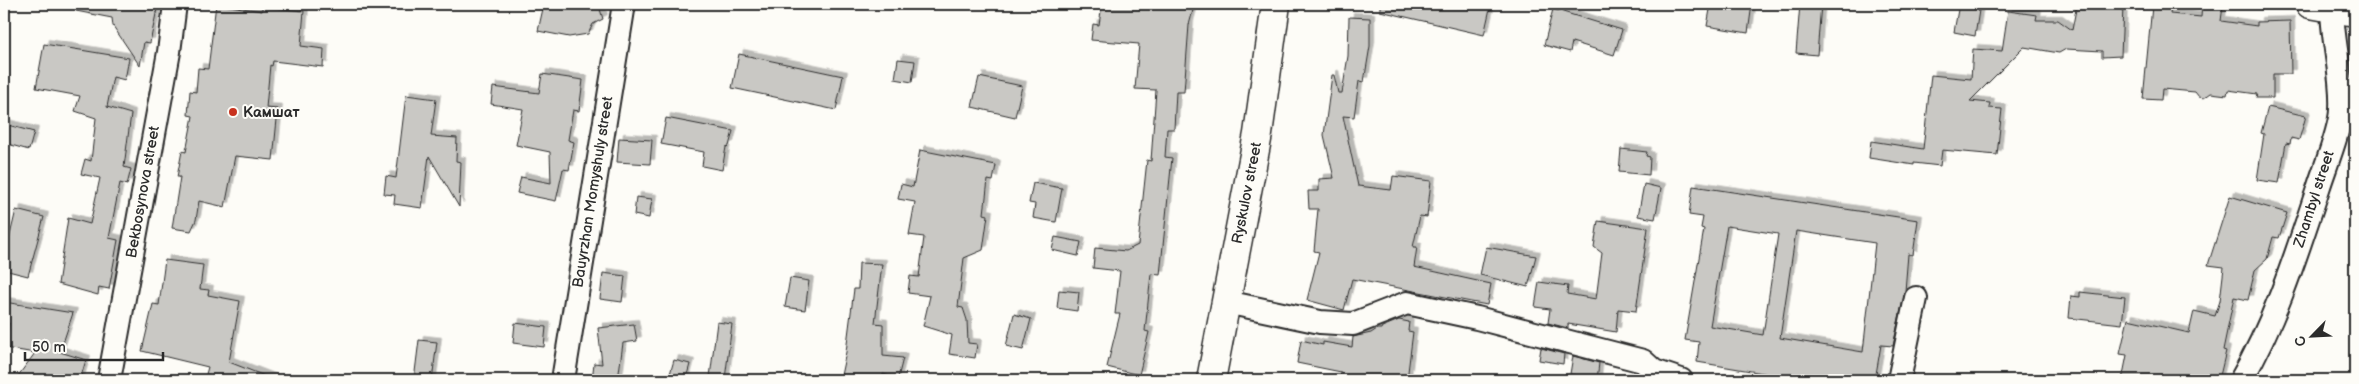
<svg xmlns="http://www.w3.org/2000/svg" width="2359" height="384" viewBox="0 0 2359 384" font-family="'Balsamiq Sans',sans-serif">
	<defs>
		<filter id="shadow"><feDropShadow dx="4.5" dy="-4.5" stdDeviation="0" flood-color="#0004"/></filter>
	</defs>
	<rect width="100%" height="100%" fill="#fdfcf7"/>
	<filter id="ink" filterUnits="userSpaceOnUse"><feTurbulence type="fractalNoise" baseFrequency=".02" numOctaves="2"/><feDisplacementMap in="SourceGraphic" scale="10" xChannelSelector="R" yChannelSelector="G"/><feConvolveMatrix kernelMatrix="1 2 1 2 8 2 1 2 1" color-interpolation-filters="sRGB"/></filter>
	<g filter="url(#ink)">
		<g fill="#c9c8c4" stroke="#2b2b2b" fill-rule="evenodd" filter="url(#shadow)">
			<path d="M 77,4 L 158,4 L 150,43 L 144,42 L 140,66 L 113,26 L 112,18 L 76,11 Z"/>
			<path d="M 216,4 L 262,11 L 262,7 L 304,11 L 301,46 L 324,49 L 323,67 L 273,61 L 272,66 L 270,65 L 266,108 L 278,109 L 273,160 L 235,156 L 225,207 L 199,201 L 196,220 L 191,231 L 172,228 L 180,177 L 177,177 L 182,151 L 186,152 L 193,116 L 188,115 L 190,91 L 196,92 L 198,68 L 208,69 Z"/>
			<path d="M 544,4 L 599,6 L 603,19 L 593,24 L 588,34 L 569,37 L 538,31 Z"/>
			<path d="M 1102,4 L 1162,4 L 1193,10 L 1189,25 L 1184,92 L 1176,92 L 1174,129 L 1167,129 L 1165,157 L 1172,158 L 1160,275 L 1151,274 L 1145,331 L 1149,332 L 1139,375 L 1107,367 L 1120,314 L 1115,314 L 1120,271 L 1093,268 L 1095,248 L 1126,251 L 1138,245 L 1147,160 L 1151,161 L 1156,90 L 1135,89 L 1139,44 L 1091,40 L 1093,24 L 1099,25 Z"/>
			<path d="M 1380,4 L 1491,4 L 1484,35 L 1380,11 Z"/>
			<path d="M 1711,4 L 1752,4 L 1748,33 L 1707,26 Z"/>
			<path d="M 1800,4 L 1821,4 L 1817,55 L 1796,53 Z"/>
			<path d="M 1959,4 L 1980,4 L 1975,36 L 1954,32 Z"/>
			<path d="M 2077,4 L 2123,7 L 2121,56 L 2102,57 L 2102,51 L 2066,49 L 2059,53 L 2024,47 L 1970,101 L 1990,103 L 1989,108 L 2002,109 L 1997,155 L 1942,150 L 1940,166 L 1914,163 L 1914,165 L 1869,158 L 1871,141 L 1923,149 L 1931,75 L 1971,79 L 1973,49 L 2002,51 L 2008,11 L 2037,15 L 2036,20 L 2058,20 L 2072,30 Z"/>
			<path d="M 2202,4 L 2223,6 L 2221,21 L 2257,26 L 2257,22 L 2290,21 L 2291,74 L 2273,74 L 2273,98 L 2256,98 L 2257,94 L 2228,90 L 2227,95 L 2211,93 L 2204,98 L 2199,97 L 2195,92 L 2162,89 L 2161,100 L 2143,99 L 2152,6 L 2171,8 L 2170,14 L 2201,17 Z"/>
			<path d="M 1553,9 L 1622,30 L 1614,55 L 1572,42 L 1570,52 L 1544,45 Z"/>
			<path d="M 1349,17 L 1370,18 L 1370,46 L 1364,82 L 1359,81 L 1354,117 L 1343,116 L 1358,186 L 1391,190 L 1393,176 L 1431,181 L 1427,217 L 1420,216 L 1413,247 L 1417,247 L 1414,267 L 1491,284 L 1487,305 L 1352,279 L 1344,310 L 1307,300 L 1319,252 L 1314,251 L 1318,209 L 1309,209 L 1308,191 L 1319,191 L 1319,179 L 1334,178 L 1324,135 L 1332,75 L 1334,75 L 1338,93 L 1342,93 L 1348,56 Z"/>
			<path d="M 44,44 L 129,58 L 125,80 L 113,77 L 107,107 L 131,114 L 124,167 L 131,169 L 127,185 L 120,183 L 109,238 L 118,240 L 109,289 L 99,287 L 98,295 L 58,284 L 68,218 L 90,224 L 100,178 L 81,174 L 85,159 L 91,161 L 96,118 L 75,111 L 80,96 L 36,88 Z"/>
			<path d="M 739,54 L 843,76 L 836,110 L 732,88 Z"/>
			<path d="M 898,59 L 915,61 L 912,82 L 895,79 Z"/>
			<path d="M 542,74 L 583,80 L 579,111 L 573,110 L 568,140 L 574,142 L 569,170 L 563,169 L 556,201 L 517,193 L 521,177 L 551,183 L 550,152 L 516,145 L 523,109 L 491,104 L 493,87 L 539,93 Z"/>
			<path d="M 979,77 L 1022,86 L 1015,117 L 972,107 Z"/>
			<path d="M 406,95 L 436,99 L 431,136 L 457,138 L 456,161 L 461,162 L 459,207 L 429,156 L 422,208 L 394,204 L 395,195 L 384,194 L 386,176 L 396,178 Z"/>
			<path d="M 2268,107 L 2306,116 L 2299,140 L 2291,138 L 2290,144 L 2286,143 L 2279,183 L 2257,180 L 2264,134 L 2261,133 Z"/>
			<path d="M 666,118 L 733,131 L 729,146 L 726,147 L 722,170 L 702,166 L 704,152 L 661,144 Z"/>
			<path d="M 4,124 L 34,132 L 29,150 L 4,143 Z"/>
			<path d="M 619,138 L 652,140 L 650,164 L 617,162 Z"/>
			<path d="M 1621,149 L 1647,152 L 1646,156 L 1650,157 L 1649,175 L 1619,172 Z"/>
			<path d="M 920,150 L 996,165 L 993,181 L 988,180 L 984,214 L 988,215 L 983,250 L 964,258 L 958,307 L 963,308 L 967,320 L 968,343 L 977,344 L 975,358 L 949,354 L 952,335 L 923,326 L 930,296 L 908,293 L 910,276 L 919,277 L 924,237 L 909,235 L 915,202 L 898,199 L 901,184 L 913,187 Z"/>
			<path d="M 1033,183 L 1062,188 L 1056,222 L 1033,218 L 1035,204 L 1029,203 Z"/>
			<path d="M 1644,184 L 1661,188 L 1655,219 L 1638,216 Z"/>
			<path d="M 1693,186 L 1918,220 L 1913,255 L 1908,254 L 1905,291 L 1893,346 L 1881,345 L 1875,380 L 1805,380 L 1697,362 L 1699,342 L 1685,340 L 1704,229 L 1701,228 L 1703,217 L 1689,215 ZM 1727,226 L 1778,234 L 1763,335 L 1710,326 ZM 1796,231 L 1875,243 L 1863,352 L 1780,338 Z"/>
			<path d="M 2230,196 L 2287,213 L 2279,238 L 2273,237 L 2267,259 L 2255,270 L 2248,300 L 2234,297 L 2223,350 L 2226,351 L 2219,380 L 2122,380 L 2127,355 L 2120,354 L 2128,319 L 2189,333 L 2194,311 L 2215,316 L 2220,301 L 2224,267 L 2208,265 Z"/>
			<path d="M 636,197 L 652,199 L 649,218 L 634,215 Z"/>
			<path d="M 16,210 L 44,217 L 28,276 L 4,270 L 4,252 L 6,252 Z"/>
			<path d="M 1598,221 L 1648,228 L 1636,311 L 1618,309 L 1616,332 L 1568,324 L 1568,328 L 1548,323 L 1550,309 L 1535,307 L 1539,282 L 1568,286 L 1567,294 L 1596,299 L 1602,253 L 1594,247 Z"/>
			<path d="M 1055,237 L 1081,242 L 1078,256 L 1052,250 Z"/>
			<path d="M 1486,247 L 1536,256 L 1528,287 L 1480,275 Z"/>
			<path d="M 165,260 L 203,265 L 200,289 L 209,290 L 208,295 L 240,301 L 229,362 L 275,380 L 223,380 L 206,374 L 208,367 L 142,351 L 153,304 L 159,305 Z"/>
			<path d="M 859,263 L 882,264 L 875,323 L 883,324 L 883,356 L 903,358 L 898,378 L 883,374 L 882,380 L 840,380 L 846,352 L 854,289 L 858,289 Z"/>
			<path d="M 603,273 L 625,276 L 622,302 L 600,299 Z"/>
			<path d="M 790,278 L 809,281 L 805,310 L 785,307 Z"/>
			<path d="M 1059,290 L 1079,292 L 1077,311 L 1057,308 Z"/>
			<path d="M 2080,292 L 2125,297 L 2122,324 L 2069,318 L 2071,296 L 2080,297 Z"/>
			<path d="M 4,302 L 73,313 L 60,352 L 86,360 L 80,380 L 15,380 L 35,353 L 5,348 L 9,323 L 4,322 Z"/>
			<path d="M 1014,314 L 1031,319 L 1023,350 L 1006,346 Z"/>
			<path d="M 1399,320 L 1409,322 L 1408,331 L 1413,332 L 1407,380 L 1340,380 L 1341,372 L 1297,363 L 1301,340 L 1323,345 L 1323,342 L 1352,347 L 1353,337 L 1371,333 L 1377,329 L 1381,329 L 1382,327 Z"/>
			<path d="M 717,322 L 732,324 L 725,379 L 710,377 Z"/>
			<path d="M 515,323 L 546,327 L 544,347 L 513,343 Z"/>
			<path d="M 634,324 L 637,341 L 623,343 L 618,380 L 592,380 L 594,363 L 602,364 L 598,328 Z"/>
			<path d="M 419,340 L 437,342 L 432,380 L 414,380 Z"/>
			<path d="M 1541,348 L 1564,354 L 1563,364 L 1539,360 Z"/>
			<path d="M 1573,356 L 1599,363 L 1597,380 L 1574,380 L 1575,375 L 1570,374 Z"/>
			<path d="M 674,360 L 690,364 L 686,379 L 670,374 Z"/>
		</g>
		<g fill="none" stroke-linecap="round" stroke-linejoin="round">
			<g stroke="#2b2b2b" stroke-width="26">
				<g id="minor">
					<path d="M 1226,302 L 1320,322 L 1353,324 L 1407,303 L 1477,318 L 1643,361 L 1654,371 L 1681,380"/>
					<path d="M 109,380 L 169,52 L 175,4"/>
					<path d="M 563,380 L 624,4"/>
					<path d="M 1899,380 L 1916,298"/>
					<path d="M 2241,380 C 2276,320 2297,252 2319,186 C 2325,167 2341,128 2341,109 C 2343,75 2332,41 2332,7"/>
				</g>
			</g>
			<g stroke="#2b2b2b" stroke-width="31">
				<g id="major">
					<path d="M 2310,4 L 2355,12"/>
					<path d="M 1211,380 L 1258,134 L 1276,4"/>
				</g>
			</g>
			<use href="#minor" stroke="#fdfcf7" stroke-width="22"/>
			<use href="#major" stroke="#fdfcf7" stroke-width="28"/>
		</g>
	</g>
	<circle fill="#c8321e" stroke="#fdfcf7" stroke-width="2" cx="233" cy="112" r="5"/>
	<g text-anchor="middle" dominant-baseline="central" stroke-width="4" stroke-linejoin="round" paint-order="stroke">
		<g font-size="15" font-weight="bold" fill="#2b2b2b" stroke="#fdfcf7" text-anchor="start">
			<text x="243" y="112">Камшат</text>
		</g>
		<g font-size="15" fill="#2b2b2b" stroke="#fdfcf7">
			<text transform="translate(143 192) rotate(-80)">Bekbosynova street</text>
			<text transform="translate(593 192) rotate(-81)">Bauyrzhan Momyshuly street</text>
			<text transform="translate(1247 193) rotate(-79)">Ryskulov street</text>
			<text transform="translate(2314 199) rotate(-72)">Zhambyl street</text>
		</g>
	</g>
	<rect width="2359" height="384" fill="none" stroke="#fdfcf7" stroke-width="20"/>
	<rect x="10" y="10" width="2339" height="364" fill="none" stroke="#2b2b2b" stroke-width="2" filter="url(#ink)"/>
	<g transform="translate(2312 336) rotate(246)" stroke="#fdfcf7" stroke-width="4" paint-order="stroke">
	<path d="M0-4L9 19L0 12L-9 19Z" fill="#2b2b2b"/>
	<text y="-8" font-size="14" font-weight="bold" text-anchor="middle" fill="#2b2b2b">С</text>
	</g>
	<path d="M25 352v8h138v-8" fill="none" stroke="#2b2b2b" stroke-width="2.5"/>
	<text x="32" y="352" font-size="15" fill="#2b2b2b" stroke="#fdfcf7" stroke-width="4" paint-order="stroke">50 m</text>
</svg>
